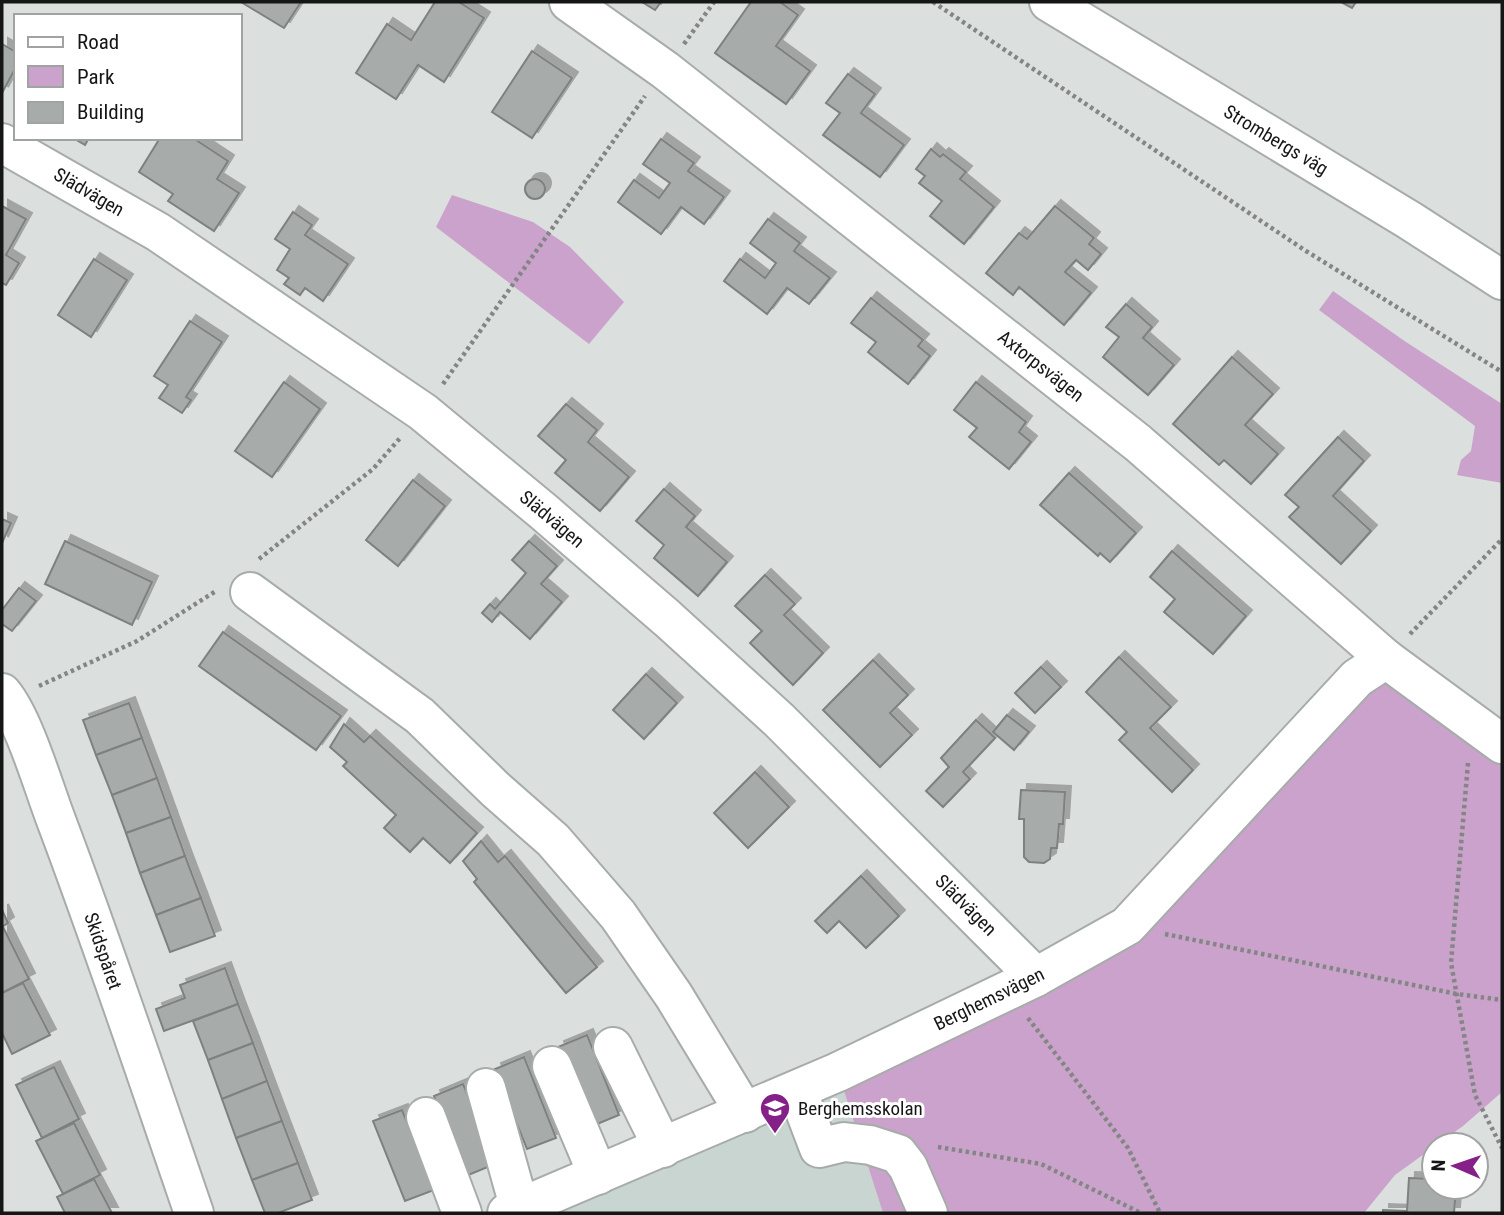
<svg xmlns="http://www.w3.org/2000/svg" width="1504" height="1215" viewBox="0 0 1504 1215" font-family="'Roboto Condensed',sans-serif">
	<defs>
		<filter id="shadow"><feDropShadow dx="6" dy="-6" stdDeviation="0" flood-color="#0004"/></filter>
	</defs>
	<rect width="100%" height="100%" fill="#dbe0de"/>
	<path fill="#c8d5d0" d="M 838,1072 L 883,1213 L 507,1213 Z"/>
	<g fill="#caa2cb">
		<path d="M 452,195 L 533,222 L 570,247 L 624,302 L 589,344 L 436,227 Z"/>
		<path d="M 1333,291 L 1406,342 L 1502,404 L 1502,483 L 1457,475 L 1461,460 L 1471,451 L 1475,426 L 1319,310 Z"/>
		<path d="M 1386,659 L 1502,744 L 1502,1092 L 1463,1126 L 1395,1175 L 1364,1213 L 883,1213 L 838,1072 L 1127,926 Z"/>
	</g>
	<g fill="#a7acaa" stroke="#7d817f" stroke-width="2" filter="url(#shadow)">
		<path d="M 241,2 L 301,2 L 284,28 Z"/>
		<path d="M 435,2 L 459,2 L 484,18 L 444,82 L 418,65 L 396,99 L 356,73 L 387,24 L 411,40 Z"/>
		<path d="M 642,2 L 661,2 L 655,10 Z"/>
		<path d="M 751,2 L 780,2 L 798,15 L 776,46 L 810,71 L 786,104 L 715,53 Z"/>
		<path d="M 1341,2 L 1356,2 L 1352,8 Z"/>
		<path d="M 2,44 L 16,52 L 16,67 L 2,93 Z"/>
		<path d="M 532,51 L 572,78 L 532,138 L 492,112 Z"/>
		<path d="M 848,74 L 875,94 L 861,113 L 904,145 L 880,177 L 823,135 L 840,113 L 826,103 Z"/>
		<path d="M 73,138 L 89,138 L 85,145 Z"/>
		<path d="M 160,138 L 193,138 L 228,161 L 217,179 L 239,193 L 214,231 L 168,201 L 173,194 L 139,172 Z"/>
		<path d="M 661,139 L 694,163 L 688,171 L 724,197 L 704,224 L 681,207 L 661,234 L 618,202 L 634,180 L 659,198 L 670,183 L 643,164 Z"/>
		<path d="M 931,149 L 940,157 L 943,154 L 966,172 L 960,179 L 994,207 L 964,244 L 930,216 L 942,201 L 919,183 L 925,176 L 916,169 Z"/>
		<circle cx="535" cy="189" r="10"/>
		<path d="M 2,206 L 26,219 L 6,255 L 19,263 L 6,285 L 2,283 Z"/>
		<path d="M 1055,206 L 1094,238 L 1089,244 L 1101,254 L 1088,270 L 1076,260 L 1065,272 L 1091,293 L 1064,325 L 1019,287 L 1013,295 L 986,273 L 1019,233 L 1027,239 Z"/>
		<path d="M 293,212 L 312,225 L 305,235 L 348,264 L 323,301 L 305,288 L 300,295 L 284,284 L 289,278 L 277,270 L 290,249 L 275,239 Z"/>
		<path d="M 768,219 L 800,243 L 794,251 L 830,278 L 809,304 L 787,288 L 767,314 L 724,281 L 740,259 L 765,278 L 776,263 L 750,243 Z"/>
		<path d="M 94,259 L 127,280 L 91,337 L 58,315 Z"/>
		<path d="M 871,298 L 923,340 L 918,346 L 930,356 L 908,384 L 868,352 L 876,342 L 851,323 Z"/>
		<path d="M 1126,304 L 1152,327 L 1143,338 L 1174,365 L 1148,395 L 1103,357 L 1119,337 L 1106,327 Z"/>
		<path d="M 190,321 L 222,342 L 186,397 L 191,400 L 182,413 L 159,398 L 168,385 L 154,376 Z"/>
		<path d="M 1232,357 L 1273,394 L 1245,425 L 1278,454 L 1251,484 L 1224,460 L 1219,465 L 1173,424 Z"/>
		<path d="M 284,382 L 320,409 L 272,477 L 235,451 Z"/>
		<path d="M 976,382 L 1026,422 L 1019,432 L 1031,442 L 1009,469 L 969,437 L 977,428 L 954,410 Z"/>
		<path d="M 566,404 L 597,430 L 588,442 L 629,477 L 600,511 L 555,473 L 566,460 L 538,436 Z"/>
		<path d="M 1338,437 L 1364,461 L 1333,496 L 1371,531 L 1341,564 L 1289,517 L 1299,507 L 1285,495 Z"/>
		<path d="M 1069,473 L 1136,533 L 1110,562 L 1100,553 L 1098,556 L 1040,505 Z"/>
		<path d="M 413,480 L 445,506 L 398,566 L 366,540 Z"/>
		<path d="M 664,489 L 695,516 L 686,527 L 727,562 L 698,596 L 654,558 L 664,545 L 636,521 Z"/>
		<path d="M 2,519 L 11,523 L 2,543 Z"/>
		<path d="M 65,541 L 152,582 L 132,625 L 45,584 Z"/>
		<path d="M 529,541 L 557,566 L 541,584 L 562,602 L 530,639 L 500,612 L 492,622 L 482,613 L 490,604 L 495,609 L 526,573 L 512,560 Z"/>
		<path d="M 1172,551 L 1246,616 L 1213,654 L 1164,612 L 1175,599 L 1150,577 Z"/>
		<path d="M 765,575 L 795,604 L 784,615 L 823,653 L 793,685 L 750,643 L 762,631 L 735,606 Z"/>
		<path d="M 19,588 L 36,601 L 12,631 L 2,624 L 2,610 Z"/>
		<path d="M 223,632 L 341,716 L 316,750 L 199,666 Z"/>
		<path d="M 1119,657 L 1171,707 L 1150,728 L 1193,770 L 1172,792 L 1119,740 L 1127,732 L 1086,692 Z"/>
		<path d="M 873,660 L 908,695 L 890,713 L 912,735 L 880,767 L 823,710 Z"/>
		<path d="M 1041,667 L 1061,687 L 1035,713 L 1015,693 Z"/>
		<path d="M 646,674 L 677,703 L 644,739 L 613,710 Z"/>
		<path d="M 129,703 L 142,738 L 96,755 L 83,720 Z"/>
		<path d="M 1007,715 L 1029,732 L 1014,750 L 993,732 Z"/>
		<path d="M 976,720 L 995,738 L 963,772 L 970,779 L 943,807 L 926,791 L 949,767 L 941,758 Z"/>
		<path d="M 344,724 L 364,742 L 370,736 L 477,833 L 450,863 L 423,838 L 410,852 L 384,828 L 396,815 L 343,766 L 347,762 L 330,747 Z"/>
		<path d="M 142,738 L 157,778 L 112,795 L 96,755 Z"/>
		<path d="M 755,772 L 789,807 L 748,848 L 714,813 Z"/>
		<path d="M 157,778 L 171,817 L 126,833 L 112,795 Z"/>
		<path d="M 1021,790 L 1065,792 L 1063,824 L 1059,824 L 1057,848 L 1051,848 L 1050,859 L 1044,863 L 1029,862 L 1024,857 L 1024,819 L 1019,819 Z"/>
		<path d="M 171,817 L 185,856 L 140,873 L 126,833 Z"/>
		<path d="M 481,841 L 498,862 L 505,856 L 597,967 L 566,993 L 474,882 L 477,879 L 463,861 Z"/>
		<path d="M 185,856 L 201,898 L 156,915 L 140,873 Z"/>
		<path d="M 861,876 L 899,916 L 866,948 L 839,921 L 827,933 L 815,921 Z"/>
		<path d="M 201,898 L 215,936 L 170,952 L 156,915 Z"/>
		<path d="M 2,910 L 8,923 L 2,927 Z"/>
		<path d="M 3,927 L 29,979 L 2,993 L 2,928 Z"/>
		<path d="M 225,968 L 238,1004 L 164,1031 L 156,1009 L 185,998 L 180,985 Z"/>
		<path d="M 23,983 L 50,1035 L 12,1054 L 2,1033 L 2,993 Z"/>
		<path d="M 238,1004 L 253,1043 L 208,1060 L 193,1021 Z"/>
		<path d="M 587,1035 L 619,1115 L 590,1127 L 558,1047 Z"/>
		<path d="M 253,1043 L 267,1081 L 222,1099 L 208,1060 Z"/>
		<path d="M 524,1057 L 556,1138 L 527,1149 L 495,1069 Z"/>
		<path d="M 54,1067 L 79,1119 L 42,1138 L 16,1085 Z"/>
		<path d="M 267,1081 L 282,1121 L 236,1138 L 222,1099 Z"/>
		<path d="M 463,1084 L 495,1164 L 466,1176 L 434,1096 Z"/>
		<path d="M 402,1110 L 434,1190 L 405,1201 L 373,1121 Z"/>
		<path d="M 282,1121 L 298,1163 L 252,1180 L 236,1138 Z"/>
		<path d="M 74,1123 L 100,1175 L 63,1194 L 36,1141 Z"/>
		<path d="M 298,1163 L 312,1200 L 278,1213 L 265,1213 L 252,1180 Z"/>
		<path d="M 1409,1178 L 1434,1179 L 1434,1187 L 1456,1187 L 1454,1213 L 1383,1213 L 1383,1210 L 1407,1211 Z"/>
		<path d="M 94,1179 L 112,1213 L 65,1213 L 57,1197 Z"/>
	</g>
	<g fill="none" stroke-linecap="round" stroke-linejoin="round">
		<g stroke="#a7acaa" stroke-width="42">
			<g id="minor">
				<path d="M 569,2 L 665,70 L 1138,443 L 1386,659 L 1502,744"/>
				<path d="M 1049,2 L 1409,220 L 1502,280"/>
				<path d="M 2,143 L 158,232 L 423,412 L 544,512 L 668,619 L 779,720 L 1036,977"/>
				<path d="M 250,592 L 420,716 L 495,789 L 553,840 L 618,915 L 674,996 L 745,1113"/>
				<path d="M 2,693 C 24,719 43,786 56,820 C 105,950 149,1082 194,1213"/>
				<path d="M 613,1047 L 663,1148"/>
				<path d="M 552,1066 L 598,1175"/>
				<path d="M 486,1088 L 521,1213"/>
				<path d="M 797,1090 L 819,1148 L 844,1142 L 870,1145 L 898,1154 L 908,1167 L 928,1213"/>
				<path d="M 426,1117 L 462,1213"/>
				<path d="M 507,1213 L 838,1072 L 1036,977 L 1127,926 L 1357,678 L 1386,659"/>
			</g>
		</g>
		<g stroke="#838685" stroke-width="4.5" stroke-dasharray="3.5 3.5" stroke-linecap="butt">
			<path d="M 933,2 L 1306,251 L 1502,372"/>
			<path d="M 684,44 L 714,2"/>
			<path d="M 443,384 L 645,96"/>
			<path d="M 259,559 L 373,469 L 401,437"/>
			<path d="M 1410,634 L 1502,539"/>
			<path d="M 39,686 L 137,641 L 216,591"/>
			<path d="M 1468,763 L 1451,963 L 1475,1095 L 1502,1148"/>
			<path d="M 1165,934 L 1457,994 L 1502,1000"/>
			<path d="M 1028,1018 L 1128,1148 L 1160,1213"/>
			<path d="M 938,1147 L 1041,1164 L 1141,1213"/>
		</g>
		<use href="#minor" stroke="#fff" stroke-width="38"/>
	</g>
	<defs>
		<g id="school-pin" transform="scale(1.575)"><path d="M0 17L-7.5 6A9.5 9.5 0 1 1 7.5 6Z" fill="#852089" stroke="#fff"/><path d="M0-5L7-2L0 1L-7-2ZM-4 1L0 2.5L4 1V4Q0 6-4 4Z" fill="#fff"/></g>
	</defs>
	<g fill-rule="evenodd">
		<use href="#school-pin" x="775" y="1108"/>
	</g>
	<g text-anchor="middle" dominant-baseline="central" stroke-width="6" stroke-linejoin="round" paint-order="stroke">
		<g font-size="19" fill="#151716" stroke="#fff">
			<text transform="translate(1276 140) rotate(31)">Strombergs väg</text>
			<text transform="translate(89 192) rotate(30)">Slädvägen</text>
			<text transform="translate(1041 366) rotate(38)">Axtorpsvägen</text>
			<text transform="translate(552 519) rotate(40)">Slädvägen</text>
			<text transform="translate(966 905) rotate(45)">Slädvägen</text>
			<text transform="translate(103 951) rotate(71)">Skidspåret</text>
			<text transform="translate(989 999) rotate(-26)">Berghemsvägen</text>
		</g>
		<g font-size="19" fill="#151716" stroke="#fff" text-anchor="start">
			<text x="798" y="1108">Berghemsskolan</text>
		</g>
	</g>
	<rect width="1504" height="1215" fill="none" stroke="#151716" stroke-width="7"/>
	<rect x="14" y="14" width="228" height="126" fill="#ffffff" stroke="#a1a2a2" stroke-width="2"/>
	<rect x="28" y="37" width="35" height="10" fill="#ffffff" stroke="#a1a2a2" stroke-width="2"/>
	<text x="77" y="49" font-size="21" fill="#151716">Road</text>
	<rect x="28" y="66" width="35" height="21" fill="#caa2cb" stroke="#a1a2a2" stroke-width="2"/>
	<text x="77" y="84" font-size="21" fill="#151716">Park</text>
	<rect x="28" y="102" width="35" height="21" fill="#a7acaa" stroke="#a1a2a2" stroke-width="2"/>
	<text x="77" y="119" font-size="21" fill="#151716">Building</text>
	<g transform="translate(1455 1166) rotate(272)"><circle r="33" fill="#ffffff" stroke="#a1a2a2" stroke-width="2"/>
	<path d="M0-5L12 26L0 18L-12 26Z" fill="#852089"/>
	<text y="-10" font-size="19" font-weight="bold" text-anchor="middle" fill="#151716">N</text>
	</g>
</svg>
